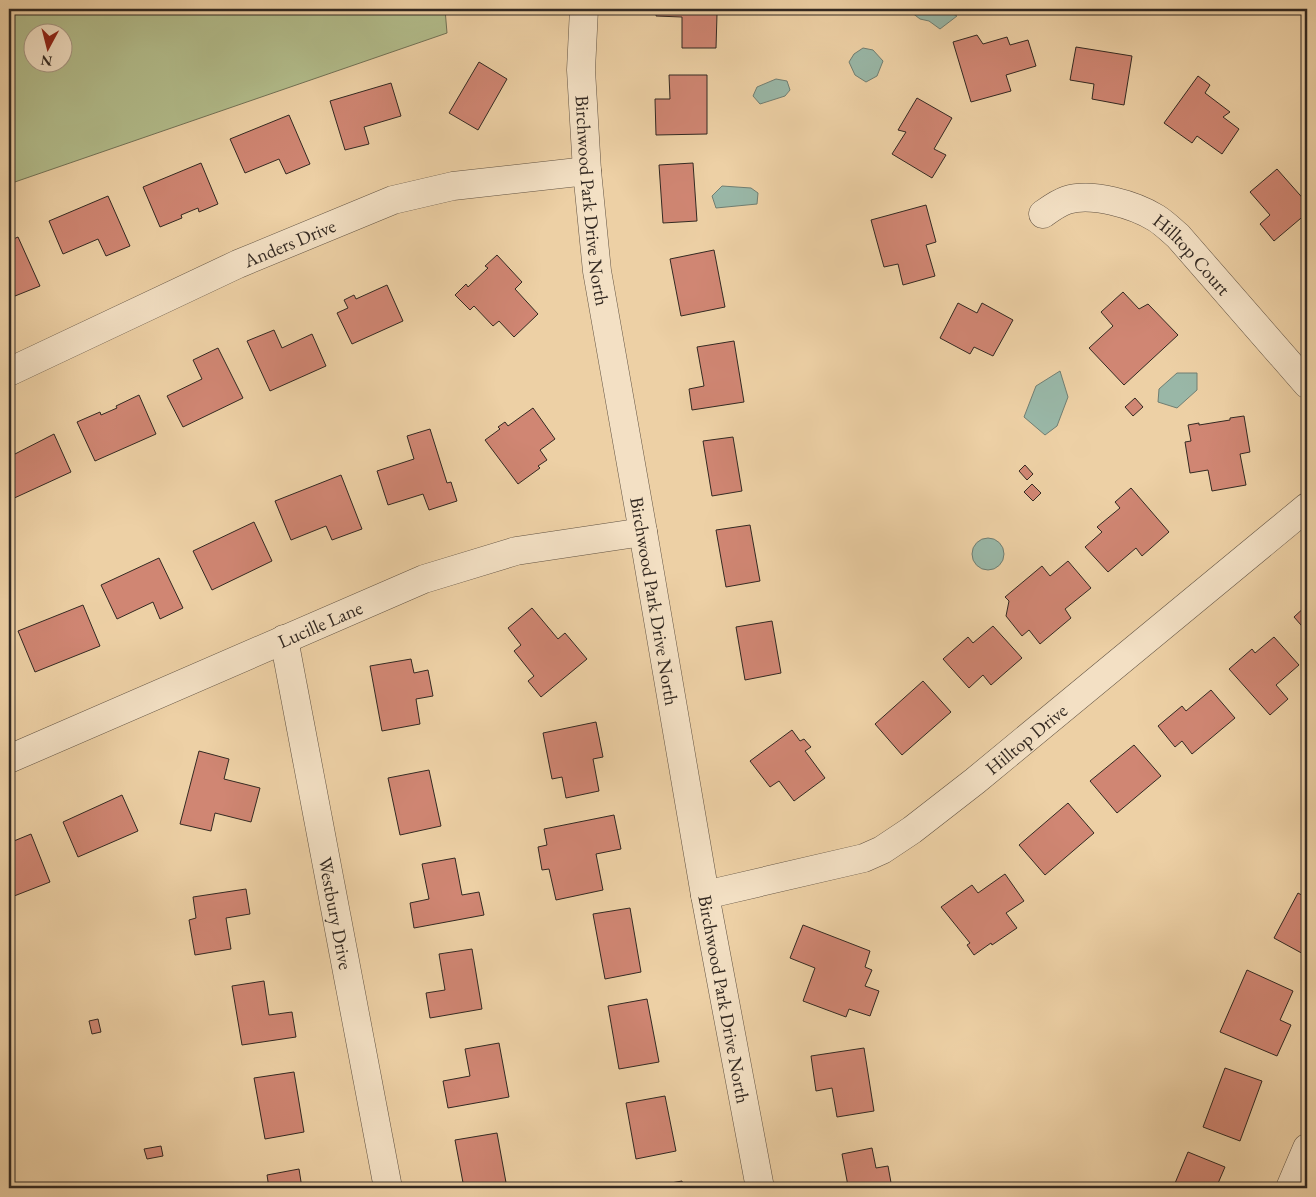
<svg xmlns="http://www.w3.org/2000/svg" width="1316" height="1197" viewBox="0 0 1316 1197" font-family="'EB Garamond',serif">
	<rect width="100%" height="100%" fill="#edd0a5"/>
	<filter id="stains"><feTurbulence type="fractalNoise" baseFrequency=".004" numOctaves="4"/><feColorMatrix values="0 0 0 0 .2 0 0 0 0 .09 0 0 0 0 .02 0 0 0 .5 -.17"/></filter>
	<radialGradient id="worn" r=".72"><stop offset=".6" stop-color="#630" stop-opacity="0"/><stop offset="1" stop-color="#630" stop-opacity=".3"/></radialGradient>
	<path fill="#b2bc8b" stroke="#727256" fill-rule="evenodd" d="M 9,9 L 445,9 L 447,33 L 9,184 ZM 32,32 L 62,32 L 62,62 L 32,62 Z"/>
	<g fill="#99b7a7" stroke="#707e72">
		<path d="M 907,9 L 949,9 L 951,13 L 957,16 L 940,29 L 929,21 L 920,19 Z"/>
		<path d="M 863,48 L 873,50 L 883,61 L 877,76 L 866,82 L 855,75 L 849,62 L 854,54 Z"/>
		<path d="M 776,79 L 787,81 L 790,90 L 785,96 L 760,104 L 753,96 L 757,87 Z"/>
		<path d="M 722,186 L 751,188 L 758,193 L 757,204 L 716,208 L 712,196 Z"/>
		<path d="M 1060,371 L 1068,397 L 1057,426 L 1045,435 L 1024,417 L 1036,386 Z"/>
		<path d="M 1177,373 L 1197,373 L 1197,390 L 1177,408 L 1158,402 L 1159,389 Z"/>
		<circle cx="988" cy="554" r="16"/>
	</g>
	<g fill="#d08673" stroke="#332922">
		<path d="M 454,9 L 509,9 L 508,12 Z"/>
		<path d="M 657,9 L 711,9 L 711,14 L 717,14 L 716,48 L 682,48 L 682,17 L 656,16 Z"/>
		<path d="M 977,35 L 983,44 L 1007,37 L 1010,45 L 1028,40 L 1036,66 L 1006,75 L 1011,91 L 971,102 L 953,42 Z"/>
		<path d="M 1076,47 L 1132,56 L 1124,105 L 1092,99 L 1094,84 L 1070,80 Z"/>
		<path d="M 479,62 L 507,79 L 478,130 L 449,113 Z"/>
		<path d="M 669,75 L 707,75 L 707,134 L 656,135 L 655,99 L 670,99 Z"/>
		<path d="M 1198,76 L 1210,85 L 1205,93 L 1230,112 L 1223,117 L 1239,129 L 1222,154 L 1197,136 L 1192,143 L 1164,123 Z"/>
		<path d="M 391,83 L 401,116 L 364,127 L 369,144 L 345,150 L 330,101 Z"/>
		<path d="M 917,98 L 952,118 L 934,149 L 946,155 L 932,178 L 892,154 L 906,132 L 898,130 Z"/>
		<path d="M 289,115 L 310,164 L 286,174 L 279,159 L 245,173 L 230,139 Z"/>
		<path d="M 201,163 L 218,204 L 199,212 L 198,208 L 181,215 L 182,218 L 160,227 L 143,187 Z"/>
		<path d="M 693,163 L 697,221 L 663,223 L 659,165 Z"/>
		<path d="M 1277,169 L 1307,203 L 1307,213 L 1274,241 L 1260,224 L 1270,215 L 1250,192 Z"/>
		<path d="M 108,196 L 130,246 L 106,256 L 98,239 L 63,254 L 49,221 Z"/>
		<path d="M 926,205 L 936,242 L 926,245 L 935,276 L 903,285 L 898,264 L 884,267 L 871,220 Z"/>
		<path d="M 18,237 L 40,286 L 15,296 L 9,282 L 9,241 Z"/>
		<path d="M 714,250 L 725,307 L 681,316 L 670,259 Z"/>
		<path d="M 497,255 L 522,282 L 515,289 L 538,314 L 514,337 L 499,321 L 493,326 L 474,306 L 470,310 L 455,295 L 466,284 L 468,287 L 488,268 L 485,266 Z"/>
		<path d="M 387,285 L 403,321 L 352,344 L 337,313 L 348,308 L 344,300 L 354,295 L 356,299 Z"/>
		<path d="M 1123,292 L 1139,309 L 1148,304 L 1178,335 L 1124,385 L 1089,348 L 1113,326 L 1101,312 Z"/>
		<path d="M 958,303 L 977,313 L 982,303 L 1013,320 L 993,356 L 974,347 L 970,354 L 940,338 Z"/>
		<path d="M 274,330 L 282,348 L 312,334 L 326,366 L 270,391 L 247,341 Z"/>
		<path d="M 734,341 L 744,402 L 692,410 L 689,389 L 704,386 L 697,347 Z"/>
		<path d="M 218,348 L 243,398 L 183,427 L 167,396 L 202,379 L 193,360 Z"/>
		<path d="M 139,395 L 156,434 L 95,461 L 77,422 L 100,412 L 101,415 L 117,408 L 116,406 Z"/>
		<path d="M 1135,398 L 1143,407 L 1133,416 L 1125,407 Z"/>
		<path d="M 533,408 L 555,439 L 540,450 L 547,460 L 538,466 L 540,468 L 518,484 L 485,440 L 500,429 L 498,427 L 505,422 L 508,426 Z"/>
		<path d="M 1244,416 L 1250,452 L 1240,454 L 1246,485 L 1212,491 L 1208,470 L 1190,473 L 1185,442 L 1191,441 L 1188,425 L 1199,423 L 1199,425 L 1230,420 L 1230,418 Z"/>
		<path d="M 430,429 L 447,483 L 451,482 L 457,501 L 429,510 L 423,494 L 388,505 L 377,471 L 414,459 L 407,436 Z"/>
		<path d="M 54,434 L 71,472 L 10,500 L 9,453 L 13,451 L 15,454 Z"/>
		<path d="M 733,437 L 742,491 L 712,496 L 703,441 Z"/>
		<path d="M 1025,465 L 1033,474 L 1027,480 L 1019,471 Z"/>
		<path d="M 341,475 L 362,529 L 332,540 L 326,526 L 291,540 L 275,501 Z"/>
		<path d="M 1032,484 L 1041,493 L 1033,501 L 1024,492 Z"/>
		<path d="M 1131,488 L 1169,532 L 1142,556 L 1136,548 L 1108,572 L 1085,547 L 1102,532 L 1097,527 L 1120,508 L 1115,502 Z"/>
		<path d="M 254,522 L 272,561 L 212,590 L 193,551 Z"/>
		<path d="M 750,525 L 760,581 L 726,587 L 716,530 Z"/>
		<path d="M 159,558 L 183,608 L 160,619 L 153,602 L 117,619 L 101,585 Z"/>
		<path d="M 1068,561 L 1091,588 L 1065,609 L 1071,618 L 1040,644 L 1029,630 L 1022,636 L 1006,616 L 1009,601 L 1005,597 L 1042,566 L 1050,576 Z"/>
		<path d="M 83,605 L 100,646 L 35,672 L 18,631 Z"/>
		<path d="M 1307,605 L 1307,632 L 1294,617 Z"/>
		<path d="M 532,608 L 558,639 L 565,633 L 587,659 L 541,697 L 528,681 L 534,676 L 514,651 L 521,645 L 508,628 Z"/>
		<path d="M 772,621 L 781,673 L 745,680 L 736,627 Z"/>
		<path d="M 993,626 L 1022,658 L 991,685 L 983,675 L 969,688 L 943,659 L 968,637 L 973,643 Z"/>
		<path d="M 1274,637 L 1299,665 L 1276,685 L 1288,699 L 1270,715 L 1229,669 L 1252,649 L 1255,653 Z"/>
		<path d="M 411,659 L 414,673 L 428,670 L 433,696 L 416,699 L 420,724 L 382,731 L 370,666 Z"/>
		<path d="M 923,681 L 951,712 L 902,755 L 875,724 Z"/>
		<path d="M 1211,690 L 1235,718 L 1192,754 L 1182,741 L 1175,747 L 1158,726 L 1182,706 L 1186,711 Z"/>
		<path d="M 596,722 L 603,757 L 593,759 L 599,791 L 566,798 L 562,777 L 552,779 L 543,733 Z"/>
		<path d="M 792,730 L 800,741 L 804,739 L 811,747 L 805,751 L 825,778 L 794,801 L 779,781 L 770,787 L 750,761 Z"/>
		<path d="M 1134,745 L 1161,776 L 1117,813 L 1090,781 Z"/>
		<path d="M 199,751 L 229,759 L 224,779 L 260,788 L 251,822 L 215,813 L 211,831 L 180,824 Z"/>
		<path d="M 429,770 L 441,826 L 400,835 L 388,778 Z"/>
		<path d="M 122,795 L 138,831 L 78,857 L 63,822 Z"/>
		<path d="M 1068,803 L 1094,833 L 1045,875 L 1019,845 Z"/>
		<path d="M 614,815 L 621,849 L 596,854 L 603,890 L 556,900 L 549,869 L 542,870 L 538,847 L 547,845 L 544,829 Z"/>
		<path d="M 31,834 L 50,882 L 9,898 L 9,862 L 12,861 L 9,854 L 9,843 Z"/>
		<path d="M 455,858 L 462,895 L 479,892 L 484,915 L 414,928 L 410,903 L 429,899 L 422,864 Z"/>
		<path d="M 1005,874 L 1024,901 L 1006,913 L 1017,928 L 992,945 L 991,943 L 974,955 L 967,945 L 970,943 L 941,907 L 972,885 L 978,893 Z"/>
		<path d="M 246,889 L 250,914 L 226,918 L 231,949 L 195,955 L 189,920 L 196,918 L 193,897 Z"/>
		<path d="M 1298,893 L 1307,898 L 1307,956 L 1274,938 Z"/>
		<path d="M 630,908 L 641,972 L 605,979 L 593,914 Z"/>
		<path d="M 803,925 L 870,951 L 865,967 L 872,970 L 865,986 L 879,991 L 870,1016 L 849,1009 L 846,1017 L 803,1001 L 815,968 L 790,958 Z"/>
		<path d="M 472,949 L 482,1009 L 430,1018 L 426,993 L 445,990 L 439,954 Z"/>
		<path d="M 1247,970 L 1293,991 L 1280,1020 L 1291,1025 L 1277,1056 L 1220,1032 Z"/>
		<path d="M 264,981 L 269,1015 L 292,1012 L 296,1037 L 242,1045 L 232,986 Z"/>
		<path d="M 647,999 L 659,1062 L 619,1069 L 608,1006 Z"/>
		<path d="M 98,1019 L 101,1032 L 92,1034 L 89,1021 Z"/>
		<path d="M 499,1043 L 509,1097 L 448,1108 L 443,1081 L 470,1076 L 465,1049 Z"/>
		<path d="M 864,1048 L 874,1111 L 837,1117 L 832,1088 L 816,1091 L 811,1056 Z"/>
		<path d="M 1225,1068 L 1262,1081 L 1240,1141 L 1203,1127 Z"/>
		<path d="M 294,1072 L 304,1132 L 265,1139 L 254,1078 Z"/>
		<path d="M 665,1096 L 676,1151 L 636,1159 L 626,1103 Z"/>
		<path d="M 497,1133 L 507,1188 L 464,1188 L 455,1140 Z"/>
		<path d="M 161,1146 L 163,1156 L 147,1159 L 144,1149 Z"/>
		<path d="M 872,1148 L 876,1168 L 888,1166 L 892,1188 L 836,1188 L 848,1186 L 842,1154 Z"/>
		<path d="M 1188,1152 L 1225,1167 L 1216,1188 L 1173,1188 Z"/>
		<path d="M 299,1169 L 302,1188 L 269,1188 L 267,1175 Z"/>
		<path d="M 682,1181 L 683,1188 L 643,1188 Z"/>
	</g>
	<g fill="none" stroke-linecap="round" stroke-linejoin="round">
		<g stroke="#625343" stroke-width="29">
			<g id="street">
				<path id="s1" d="M 584,9 L 581,70 L 587,171 L 597,271 L 643,532 L 705,895 L 760,1188"/>
				<path id="s2" d="M 1043,214 C 1050,209 1058,203 1067,200 C 1092,192 1135,205 1156,218 C 1164,223 1171,230 1178,236 L 1307,384"/>
				<path id="s3" d="M 9,372 L 238,264 L 393,200 L 453,186 L 587,171"/>
				<path id="s4" d="M 284,639 L 388,1188"/>
				<path id="s5" d="M 9,759 L 424,579 L 516,551 L 643,532"/>
				<path id="s6" d="M 705,895 L 864,858 L 882,850 L 912,830 L 975,781 L 1307,507"/>
				<path d="M 1290,1188 L 1307,1148"/>
			</g>
		</g>
		<use href="#street" stroke="#f3e0c4" stroke-width="28"/>
	</g>
	<g text-anchor="middle" dominant-baseline="central" stroke-width="4.5" stroke-linejoin="round" paint-order="stroke">
		<g font-size="19" fill="#332922" stroke="#f3e0c4">
			<text stroke="none"><textPath href="#s1" startOffset="192">Birchwood Park Drive North</textPath></text>
			<text stroke="none"><textPath href="#s3" startOffset="309">Anders Drive</textPath></text>
			<text stroke="none"><textPath href="#s2" startOffset="172">Hilltop Court</textPath></text>
			<text stroke="none"><textPath href="#s1" startOffset="598">Birchwood Park Drive North</textPath></text>
			<text stroke="none"><textPath href="#s5" startOffset="339">Lucille Lane</textPath></text>
			<text stroke="none"><textPath href="#s6" startOffset="365">Hilltop Drive</textPath></text>
			<text stroke="none"><textPath href="#s4" startOffset="279">Westbury Drive</textPath></text>
			<text stroke="none"><textPath href="#s1" startOffset="1002">Birchwood Park Drive North</textPath></text>
		</g>
	</g>
	<rect width="1316" height="1197" fill="none" stroke="#edd0a5" stroke-width="30"/>
	<rect x="10" y="10" width="1296" height="1177" fill="none" stroke="#332922" stroke-width="2.5"/>
	<rect x="15" y="15" width="1286" height="1167" fill="none" stroke="#332922"/>
	<g transform="translate(48 48) rotate(187)"><circle r="24" fill="#f3e0c4" stroke="#a69783"/>
	<path d="M0-4L9 19L0 12L-9 19Z" fill="#8f2418"/>
	<text y="-8" font-size="14" font-weight="bold" text-anchor="middle" fill="#332922">N</text>
	</g>
	<rect width="100%" height="100%" filter="url(#stains)"/>
	<rect width="100%" height="100%" fill="url(#worn)"/>
</svg>
